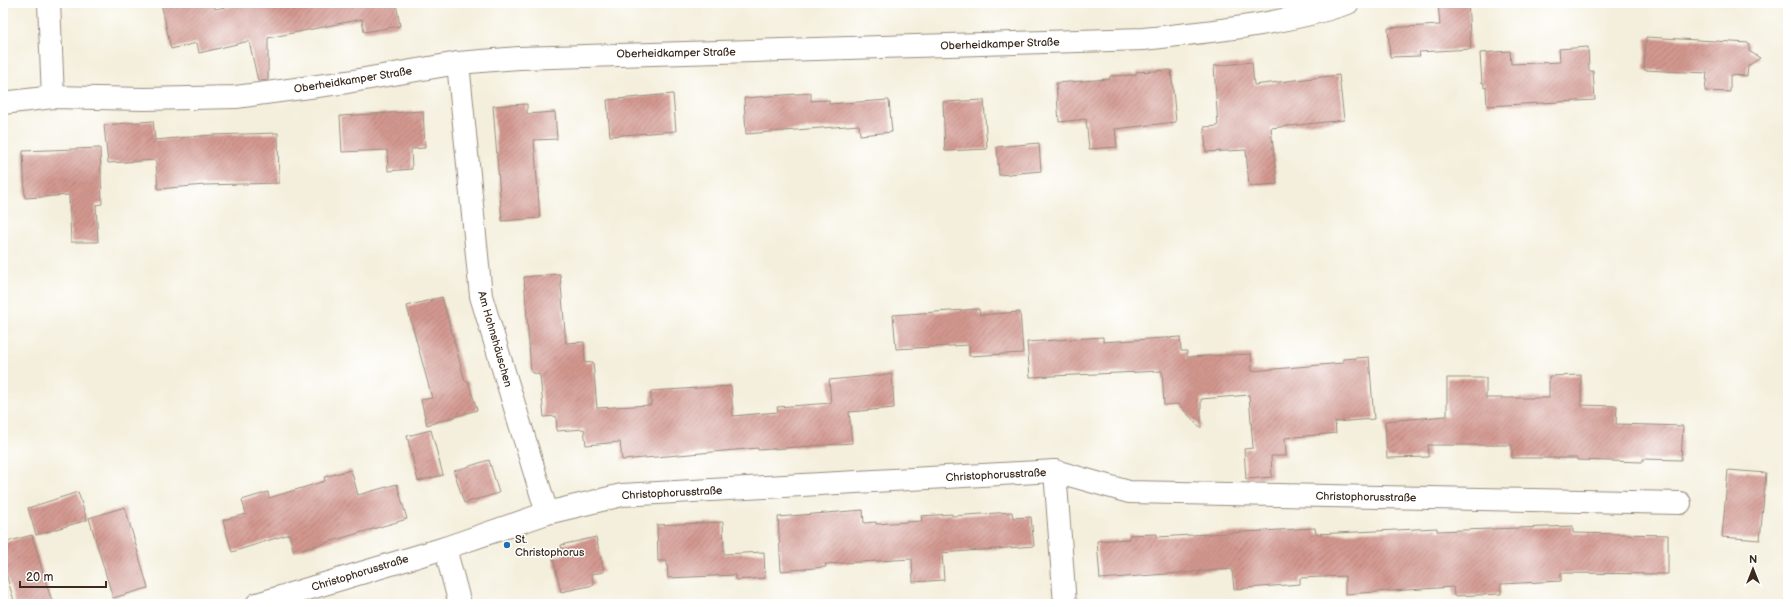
<svg xmlns="http://www.w3.org/2000/svg" width="1791" height="607" viewBox="0 0 1791 607" font-family="'Balsamiq Sans',sans-serif">
	<defs>
		<pattern id="building-hatch" width="6" height="6" patternUnits="userSpaceOnUse"><rect width="6" height="6" fill="#d39890"/><path d="M-1 1l2-2M0 6l6-6M5 7l2-2" fill="none" stroke="#ac7c75"/></pattern>
	</defs>
	<rect width="100%" height="100%" fill="#fff"/>
	<filter id="ink" filterUnits="userSpaceOnUse"><feTurbulence type="fractalNoise" baseFrequency=".025" numOctaves="2"/><feDisplacementMap in="SourceGraphic" scale="8" xChannelSelector="R" yChannelSelector="G"/><feConvolveMatrix kernelMatrix="1 2 1 2 8 2 1 2 1" color-interpolation-filters="sRGB"/></filter>
	<filter id="wash" filterUnits="userSpaceOnUse"><feTurbulence type="fractalNoise" baseFrequency=".012" numOctaves="4" result="noise"/><feDisplacementMap in="SourceGraphic" scale="16" xChannelSelector="R" yChannelSelector="G"/><feGaussianBlur stdDeviation="0.9" result="paint"/><feColorMatrix in="noise" values="0 0 0 0 0 0 0 0 0 0 0 0 0 0 0 0 0 1.4 0 .05"/><feComposite in="paint" operator="in"/></filter>
	<g filter="url(#wash)">
		<rect width="100%" height="100%" fill="#f4efdc"/>
		<g id="blocks">
			<g fill="url(#building-hatch)">
				<path d="M 161,3 L 214,3 L 215,9 L 245,3 L 396,3 L 400,26 L 364,32 L 362,19 L 268,38 L 268,80 L 258,81 L 249,41 L 199,53 L 197,43 L 171,49 Z"/>
				<path d="M 1438,3 L 1468,3 L 1471,49 L 1419,52 L 1420,56 L 1390,57 L 1388,28 L 1440,25 Z"/>
				<path d="M 1646,37 L 1749,43 L 1749,51 L 1760,58 L 1748,66 L 1747,76 L 1730,75 L 1730,92 L 1705,91 L 1707,73 L 1644,70 Z"/>
				<path d="M 1588,47 L 1589,71 L 1593,71 L 1595,100 L 1487,106 L 1486,87 L 1484,88 L 1484,83 L 1482,83 L 1480,53 L 1510,51 L 1511,64 L 1537,63 L 1560,62 L 1559,49 Z"/>
				<path d="M 1252,62 L 1254,85 L 1339,75 L 1344,120 L 1271,128 L 1277,184 L 1249,186 L 1246,150 L 1206,152 L 1204,127 L 1218,126 L 1214,66 Z"/>
				<path d="M 1171,70 L 1176,122 L 1115,129 L 1117,147 L 1089,149 L 1086,119 L 1059,122 L 1056,83 L 1110,79 L 1110,76 L 1136,75 L 1136,72 Z"/>
				<path d="M 811,93 L 811,101 L 829,100 L 829,104 L 889,100 L 892,132 L 860,135 L 859,125 L 746,134 L 744,98 Z"/>
				<path d="M 673,94 L 676,131 L 610,136 L 607,100 Z"/>
				<path d="M 984,100 L 987,149 L 945,151 L 943,102 Z"/>
				<path d="M 527,104 L 527,114 L 555,112 L 557,139 L 534,140 L 540,218 L 502,221 L 493,106 Z"/>
				<path d="M 423,111 L 425,148 L 411,149 L 412,169 L 388,171 L 387,150 L 342,152 L 340,116 Z"/>
				<path d="M 153,121 L 155,140 L 213,135 L 278,133 L 279,183 L 205,185 L 158,189 L 156,160 L 108,163 L 104,125 Z"/>
				<path d="M 1039,143 L 1041,171 L 999,175 L 997,147 Z"/>
				<path d="M 100,148 L 102,204 L 96,205 L 98,242 L 71,242 L 69,195 L 25,198 L 23,151 Z"/>
				<path d="M 560,274 L 566,343 L 584,342 L 585,363 L 593,362 L 597,408 L 651,405 L 651,391 L 731,386 L 733,416 L 778,412 L 777,407 L 831,403 L 829,380 L 892,374 L 894,408 L 849,412 L 852,443 L 758,450 L 758,448 L 622,460 L 620,442 L 586,445 L 584,429 L 557,431 L 556,416 L 544,417 L 540,375 L 531,372 L 524,277 Z"/>
				<path d="M 442,297 L 465,381 L 468,381 L 477,410 L 427,425 L 421,400 L 432,398 L 407,306 Z"/>
				<path d="M 979,309 L 980,315 L 1020,312 L 1023,353 L 969,356 L 969,345 L 896,349 L 893,315 Z"/>
				<path d="M 1103,337 L 1103,342 L 1180,337 L 1181,351 L 1187,351 L 1187,357 L 1251,354 L 1252,371 L 1343,363 L 1343,359 L 1369,357 L 1374,419 L 1335,422 L 1336,433 L 1285,438 L 1286,456 L 1271,456 L 1272,477 L 1246,479 L 1244,449 L 1253,448 L 1249,395 L 1201,399 L 1201,428 L 1178,404 L 1164,405 L 1162,371 L 1030,377 L 1027,342 Z"/>
				<path d="M 1581,375 L 1581,405 L 1617,406 L 1616,424 L 1683,426 L 1681,460 L 1643,459 L 1643,462 L 1577,460 L 1577,458 L 1512,458 L 1512,445 L 1428,445 L 1429,457 L 1387,458 L 1385,421 L 1447,416 L 1447,378 L 1486,378 L 1486,398 L 1549,398 L 1549,376 Z"/>
				<path d="M 431,430 L 443,475 L 418,481 L 407,436 Z"/>
				<path d="M 489,460 L 499,493 L 464,503 L 454,471 Z"/>
				<path d="M 351,470 L 358,495 L 397,484 L 407,519 L 294,552 L 289,534 L 232,552 L 223,520 L 246,514 L 242,500 L 268,492 L 269,498 L 325,481 L 324,477 Z"/>
				<path d="M 1728,470 L 1766,473 L 1760,540 L 1722,537 Z"/>
				<path d="M 78,492 L 87,520 L 36,535 L 28,508 Z"/>
				<path d="M 125,507 L 148,588 L 113,598 L 89,518 Z"/>
				<path d="M 863,510 L 864,523 L 876,522 L 876,524 L 922,521 L 921,516 L 952,514 L 952,516 L 1012,512 L 1013,518 L 1031,517 L 1034,546 L 942,553 L 944,580 L 913,582 L 912,559 L 825,564 L 826,567 L 781,571 L 778,517 Z"/>
				<path d="M 723,522 L 724,554 L 764,552 L 765,578 L 735,580 L 735,575 L 668,578 L 667,561 L 658,561 L 657,525 Z"/>
				<path d="M 1573,526 L 1573,533 L 1668,535 L 1668,574 L 1561,573 L 1561,581 L 1501,584 L 1501,594 L 1454,596 L 1453,587 L 1345,594 L 1345,576 L 1300,578 L 1300,584 L 1234,589 L 1232,569 L 1100,579 L 1097,541 L 1129,539 L 1129,535 L 1157,534 L 1157,537 L 1315,528 L 1316,534 L 1437,528 L 1437,531 Z"/>
				<path d="M 32,535 L 47,586 L 53,604 L 15,604 L 3,564 L 3,543 Z"/>
				<path d="M 596,537 L 604,572 L 591,574 L 594,585 L 561,592 L 553,557 L 563,555 L 561,545 Z"/>
			</g>
		</g>
	</g>
	<g filter="url(#ink)">
		<use href="#blocks" fill-opacity="0" stroke="#988c7d" stroke-width="1"/>
		<g fill="none" stroke-linecap="round" stroke-linejoin="round">
			<g stroke="#988c7d" stroke-width="24">
				<g id="street">
					<path d="M 49,3 L 53,97"/>
					<path d="M 458,63 L 481,296 L 547,513"/>
					<path d="M 3,103 L 53,97 L 144,99 L 236,97 L 347,82 L 458,63 L 519,58 L 1144,39 C 1212,31 1283,25 1348,3"/>
					<path d="M 1055,471 L 1065,604"/>
					<path d="M 445,548 L 460,604"/>
					<path d="M 257,604 L 445,548 L 547,513 L 622,495 L 1055,471 L 1129,492 L 1680,503"/>
				</g>
			</g>
			<use href="#street" stroke="#fff" stroke-width="22"/>
		</g>
	</g>
	<circle fill="#1f6fb2" stroke="#fff" stroke-width="1.5" cx="507" cy="545" r="4"/>
	<g text-anchor="middle" dominant-baseline="central" stroke-width="3" stroke-linejoin="round" paint-order="stroke">
		<g font-size="11" fill="#3b2a1e" stroke="#fff">
			<text transform="translate(1000 44) rotate(-2)">Oberheidkamper Straße</text>
			<text transform="translate(676 53) rotate(-1)">Oberheidkamper Straße</text>
			<text transform="translate(353 80) rotate(-9)">Oberheidkamper Straße</text>
			<text transform="translate(495 339) rotate(74)">Am Hohnshäuschen</text>
			<text transform="translate(996 475) rotate(-3)">Christophorusstraße</text>
			<text transform="translate(672 493) rotate(-3)">Christophorusstraße</text>
			<text transform="translate(1366 497) rotate(1)">Christophorusstraße</text>
			<text transform="translate(360 573) rotate(-17)">Christophorusstraße</text>
		</g>
		<g font-size="11" fill="#3b2a1e" stroke="#fff" text-anchor="start">
			<text x="515" y="539">St.<tspan x="515" dy="13">Christophorus</tspan></text>
		</g>
	</g>
	<rect width="1791" height="607" fill="none" stroke="#fff" stroke-width="16"/>
	<g transform="translate(1753 569)" stroke="#ffffff" stroke-width="3" paint-order="stroke">
	<path d="M0-3L7 15L0 10L-7 15Z" fill="#3b2a1e"/>
	<text y="-6" font-size="11" font-weight="bold" text-anchor="middle" fill="#3b2a1e">N</text>
	</g>
	<path d="M20 581v6h86v-6" fill="none" stroke="#3b2a1e" stroke-width="2"/>
	<text x="26" y="581" font-size="12" fill="#3b2a1e" stroke="#ffffff" stroke-width="3" paint-order="stroke">20 m</text>
</svg>
